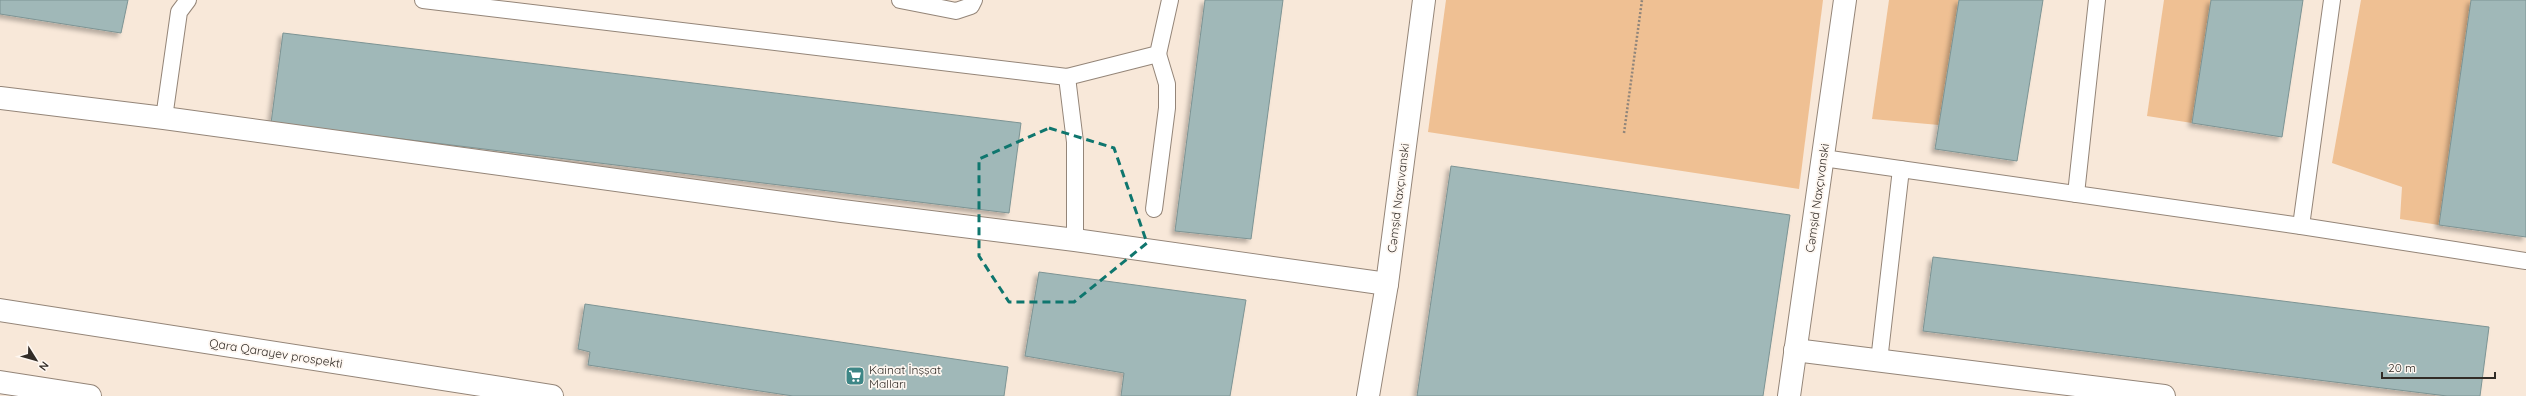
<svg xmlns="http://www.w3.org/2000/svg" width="2526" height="396" viewBox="0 0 2526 396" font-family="Quicksand,sans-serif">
	<defs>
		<filter id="shadow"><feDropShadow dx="-3.5" dy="3.5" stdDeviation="2" flood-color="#0004"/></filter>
	</defs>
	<rect width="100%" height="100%" fill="#f8e8d9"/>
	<g fill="#efc093">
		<path d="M 1446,0 L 1823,0 L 1799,189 L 1428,132 Z"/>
		<path d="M 1889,0 L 1959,0 L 1939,125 L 1872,119 Z"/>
		<path d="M 2164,0 L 2211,0 L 2192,123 L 2147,116 Z"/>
		<path d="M 2361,0 L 2471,0 L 2439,225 L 2400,219 L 2402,187 L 2332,163 Z"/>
	</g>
	<g fill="#a0b8b8" stroke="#7d9494" filter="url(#shadow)">
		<path d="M 0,0 L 128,0 L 121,33 L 0,14 Z"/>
		<path d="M 1205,0 L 1283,0 L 1251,239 L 1175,231 Z"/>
		<path d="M 1959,0 L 2043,0 L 2017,161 L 1935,149 Z"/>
		<path d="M 2211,0 L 2303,0 L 2282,137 L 2192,123 Z"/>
		<path d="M 2471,0 L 2526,0 L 2526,237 L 2439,225 Z"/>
		<path d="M 283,33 L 1021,123 L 1009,213 L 271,123 Z"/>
		<path d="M 1451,166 L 1790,215 L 1763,396 L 1417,396 Z"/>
		<path d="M 1933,257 L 2489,327 L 2480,396 L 2447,396 L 1923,331 Z"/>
		<path d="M 1039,272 L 1246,300 L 1230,396 L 1121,396 L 1124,373 L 1025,356 Z"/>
		<path d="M 585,304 L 1008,367 L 1004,396 L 793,396 L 588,365 L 590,352 L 578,349 Z"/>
	</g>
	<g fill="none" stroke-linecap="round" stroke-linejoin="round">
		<g stroke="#948578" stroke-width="18">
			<g id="service">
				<path d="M 423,0 L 1067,77 L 1158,54 L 1170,0"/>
				<path d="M 900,0 L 956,11 L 971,6 L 974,0"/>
				<path d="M 1067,77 L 1075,142 L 1075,240"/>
				<path d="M 164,118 L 179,12 L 188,0"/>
				<path d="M 1823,158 L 2301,226 L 2526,261"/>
				<path d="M 2076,194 L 2097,0"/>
				<path d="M 1154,209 L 1167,108 L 1167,84 L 1158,54"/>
				<path d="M 2301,226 L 2332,0"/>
				<path d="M 1879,361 L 1901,169"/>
			</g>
		</g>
		<g stroke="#948578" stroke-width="24">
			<g id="minor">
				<path d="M 0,98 L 164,118 L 842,211 L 1075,240 L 1387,284"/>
				<path d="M 1795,350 L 2164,396"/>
				<path d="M 1368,396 L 1387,284 L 1424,0"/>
				<path d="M 1789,396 L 1845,0"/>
			</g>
		</g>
		<g stroke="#948578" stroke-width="24">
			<g id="primary">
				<path d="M 0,310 L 552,396"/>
				<path d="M 0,382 L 90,396"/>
			</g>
		</g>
		<path stroke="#90857b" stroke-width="2.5" stroke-dasharray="2 2" stroke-linecap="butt" d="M 1624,133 L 1642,0"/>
		<use href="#service" stroke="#fff" stroke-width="16"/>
		<use href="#minor" stroke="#fff" stroke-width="22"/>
		<use href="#primary" stroke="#fff" stroke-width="22"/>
	</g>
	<path fill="none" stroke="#0f766e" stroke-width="3" stroke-dasharray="8 5" stroke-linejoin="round" d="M 1049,128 L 1114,148 L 1147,243 L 1074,302 L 1009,302 L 979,256 L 979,159 Z"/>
	<defs>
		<g id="supermarket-square" transform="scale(1)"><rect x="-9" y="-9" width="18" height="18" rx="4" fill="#3d8686" stroke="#fef7f1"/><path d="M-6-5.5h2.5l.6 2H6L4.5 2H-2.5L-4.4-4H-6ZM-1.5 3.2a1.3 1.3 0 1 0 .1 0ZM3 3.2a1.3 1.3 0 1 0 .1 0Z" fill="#fff"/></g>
	</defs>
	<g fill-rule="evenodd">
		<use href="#supermarket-square" x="855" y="376"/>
	</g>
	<g text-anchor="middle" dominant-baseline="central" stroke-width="3.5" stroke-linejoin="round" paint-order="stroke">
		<g font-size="12" fill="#322c27" stroke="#fef7f1">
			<text transform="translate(1398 198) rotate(-83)">Cəmşid Naxçıvanski</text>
			<text transform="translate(1817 198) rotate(-82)">Cəmşid Naxçıvanski</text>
			<text transform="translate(276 353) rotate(9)">Qara Qarayev prospekti</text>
		</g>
		<g font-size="12" fill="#322c27" stroke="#fef7f1" text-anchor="start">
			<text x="869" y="369">Kainat İnşşat<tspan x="869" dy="14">Malları</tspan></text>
		</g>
	</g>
	<g transform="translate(36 360) rotate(127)" stroke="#fef7f1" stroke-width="3" paint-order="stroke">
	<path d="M0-3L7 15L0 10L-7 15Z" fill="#322c27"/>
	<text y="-6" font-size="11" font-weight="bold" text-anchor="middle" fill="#322c27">N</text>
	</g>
	<path d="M2382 372v6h113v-6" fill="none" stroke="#322c27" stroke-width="2"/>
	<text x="2388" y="372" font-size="12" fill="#322c27" stroke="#fef7f1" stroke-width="3" paint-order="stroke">20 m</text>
</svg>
